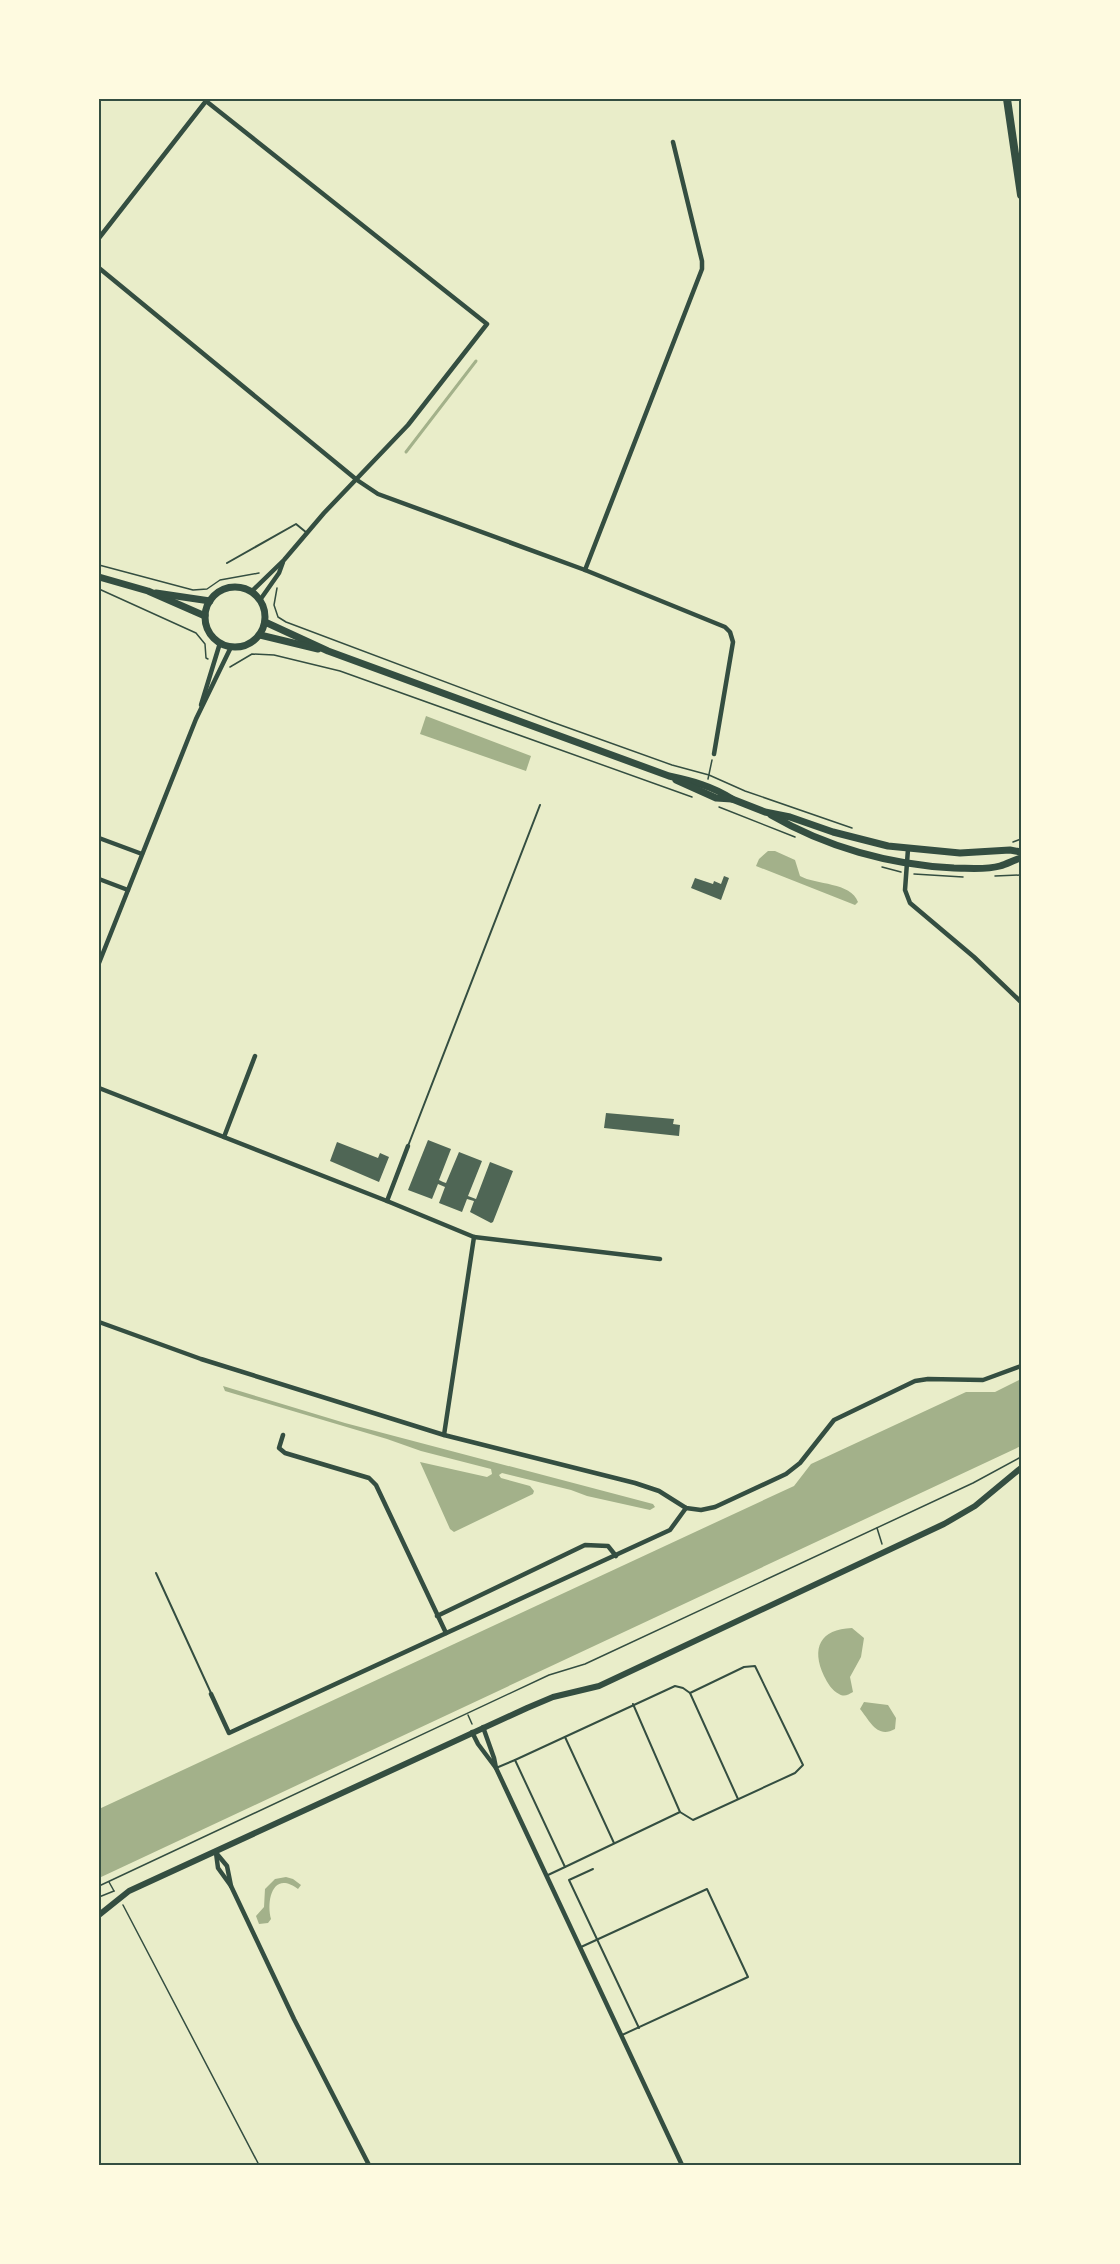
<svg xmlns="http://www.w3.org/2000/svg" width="1120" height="2264" viewBox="0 0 1120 2264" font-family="Jost,sans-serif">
	<rect width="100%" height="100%" fill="#e9edc9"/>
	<g fill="#a3b18a">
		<path d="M 426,716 L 531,756 L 526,771 L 420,734 Z"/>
		<path d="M 768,851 L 775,851 L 795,860 L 800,876 C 816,885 851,882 858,902 L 855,905 L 756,866 L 759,859 Z"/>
		<path d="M 1021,1379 L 1021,1446 L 99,1878 L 99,1809 L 794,1486 L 811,1464 L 966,1392 L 995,1392 Z"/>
		<path d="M 223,1386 L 345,1423 L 653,1504 L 655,1507 L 650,1510 L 587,1496 L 571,1490 L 502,1473 L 499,1475 L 501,1478 L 530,1486 L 534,1491 L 533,1494 L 454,1532 L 450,1529 L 420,1462 L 487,1477 L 492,1474 L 491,1469 L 421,1451 L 387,1439 L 225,1391 Z"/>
		<path d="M 852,1628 L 864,1638 L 861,1657 L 850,1677 L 853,1692 C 848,1695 844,1697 839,1694 C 832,1691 827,1682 824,1676 C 811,1648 820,1629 852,1628 Z"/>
		<path d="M 864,1702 L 888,1705 L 896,1718 L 895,1729 C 877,1739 870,1721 860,1709 Z"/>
		<path d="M 286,1877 L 293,1879 L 301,1885 L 298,1889 C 273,1870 266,1900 271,1919 L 268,1923 L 259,1924 L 256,1916 L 264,1907 L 265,1889 L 275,1879 Z"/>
	</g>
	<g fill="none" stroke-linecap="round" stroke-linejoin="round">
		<path stroke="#a3b18a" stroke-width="3" d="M 406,452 L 476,361"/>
	</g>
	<g fill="#4f6655">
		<path d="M 724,876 L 729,878 L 721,900 L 691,888 L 695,878 L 713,884 L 714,881 L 721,884 Z"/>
		<path d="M 606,1113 L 674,1119 L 673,1124 L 680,1125 L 679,1136 L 604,1128 Z"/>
		<path d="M 428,1140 L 451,1149 L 439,1180 L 443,1182 L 446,1183 L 459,1152 L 482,1161 L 468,1196 L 476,1199 L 490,1162 L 513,1171 L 493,1222 L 491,1223 L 470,1212 L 474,1201 L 467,1199 L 462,1212 L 439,1203 L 445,1187 L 438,1184 L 432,1199 L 408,1190 Z"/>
		<path d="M 337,1142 L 378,1158 L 380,1153 L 389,1157 L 379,1182 L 330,1161 Z"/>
	</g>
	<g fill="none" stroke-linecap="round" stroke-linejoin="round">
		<g stroke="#344e41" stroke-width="1.5">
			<path d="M 99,565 L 193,590 L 207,589 L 220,580 L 259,573"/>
			<path d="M 277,588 L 274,605 L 278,617 L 286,622 L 552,722 L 672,765 L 709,775 L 745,791 L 852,828"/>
			<path d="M 99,589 L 196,633 L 205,644 L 206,658 L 208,659"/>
			<path d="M 230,667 L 252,654 L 274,655 L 340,671 L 692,797"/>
			<path d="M 708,779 L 712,760"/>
			<path d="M 719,807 L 795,837"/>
			<path d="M 1013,842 L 1021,839"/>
			<path d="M 882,867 L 901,872"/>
			<path d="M 914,874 L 963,877"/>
			<path d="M 995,876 L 1021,875"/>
			<path d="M 877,1528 L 882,1544"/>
			<path d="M 468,1715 L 472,1724"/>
			<path d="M 109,1882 L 114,1891"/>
			<path d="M 99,1886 L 549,1675 L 585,1664 L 973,1483 L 1021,1457"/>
			<path d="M 99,1897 L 114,1891"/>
			<path d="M 123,1905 L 259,2165"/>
		</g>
		<g stroke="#344e41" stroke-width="2">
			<path d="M 227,563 L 296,524 L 307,533"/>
			<path d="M 408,1146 L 540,805"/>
			<path d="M 156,1573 L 211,1693"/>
			<path d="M 755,1666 L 803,1765 L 795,1773 L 693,1820 L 680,1812 L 565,1867 L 515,1760 L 675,1686 L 683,1688 L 690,1693 L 744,1667 Z"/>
			<path d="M 690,1693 L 738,1799"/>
			<path d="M 633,1704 L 680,1812"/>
			<path d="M 565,1737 L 614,1843"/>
			<path d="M 496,1768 L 515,1760"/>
			<path d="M 593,1869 L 569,1880 L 639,2028"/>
			<path d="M 548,1875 L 565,1867"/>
			<path d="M 581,1947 L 707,1889 L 748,1977 L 622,2035"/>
		</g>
		<g stroke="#344e41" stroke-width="4.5">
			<path d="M 99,238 L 206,101 L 487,324 L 408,425 L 324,513 L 284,560 L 251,592"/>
			<path d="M 99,268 L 357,480 L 378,494 L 585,570 L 725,627 L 730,632 L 733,642 L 714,754"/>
			<path d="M 585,570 L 702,269 L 702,261 L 673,142"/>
			<path d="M 260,600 L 279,573 L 283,562"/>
			<path d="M 201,705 L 220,643"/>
			<path d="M 99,838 L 142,854"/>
			<path d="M 908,849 L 905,890 L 910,903 L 974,957 L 1021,1002"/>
			<path d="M 99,879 L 128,890"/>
			<path d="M 99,963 L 196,719 L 231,647"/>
			<path d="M 99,1088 L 387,1201 L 474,1237 L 660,1259"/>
			<path d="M 224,1137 L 255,1056"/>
			<path d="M 387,1201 L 408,1146"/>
			<path d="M 99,1322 L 201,1359 L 444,1435 L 635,1483 L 659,1491 L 686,1508 L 701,1510 L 715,1507 L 786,1474 L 800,1463 L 834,1420 L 915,1381 L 928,1379 L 983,1380 L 1021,1366"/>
			<path d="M 283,1435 L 279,1448 L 285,1453 L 369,1478 L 376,1485 L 446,1633"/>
			<path d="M 444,1435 L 474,1237"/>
			<path d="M 437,1616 L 585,1545 L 608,1546 L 616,1556"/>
			<path d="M 211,1694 L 229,1733 L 670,1530 L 686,1508"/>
			<path d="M 472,1732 L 478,1744 L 496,1768 L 494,1758 L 483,1727"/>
			<path d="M 496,1768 L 682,2165"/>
			<path d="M 216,1853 L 218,1868 L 231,1886 L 294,2019 L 369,2165"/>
			<path d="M 217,1854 L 227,1866 L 231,1886"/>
		</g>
		<path stroke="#344e41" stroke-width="6" d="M 99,1915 L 129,1891 L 527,1708 L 553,1697 L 599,1686 L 944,1524 L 975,1506 L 1021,1468"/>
		<g stroke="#344e41" stroke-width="7">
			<path d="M 99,577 L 148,591 L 205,616"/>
			<circle cx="235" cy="617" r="30"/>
			<path d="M 156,593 L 210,601"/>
			<path d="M 265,622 L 328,651 L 669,776 C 692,781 712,786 732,799"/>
			<path d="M 260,635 L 318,649"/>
			<path d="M 676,780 L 716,798 L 732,799 L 765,812 L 790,817 L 833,832 L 888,846 L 960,853 L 1010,850 L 1021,852"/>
			<path d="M 771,815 C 826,847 890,865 954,868 C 968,868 986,870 1000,866 C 1007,864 1014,860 1021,858"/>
		</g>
		<path stroke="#344e41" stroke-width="8" d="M 1007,99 L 1021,195"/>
	</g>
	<rect width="1120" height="2264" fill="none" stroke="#fefae0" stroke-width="201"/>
	<rect x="100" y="100" width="920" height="2064" fill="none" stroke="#344e41" stroke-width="2"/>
</svg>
